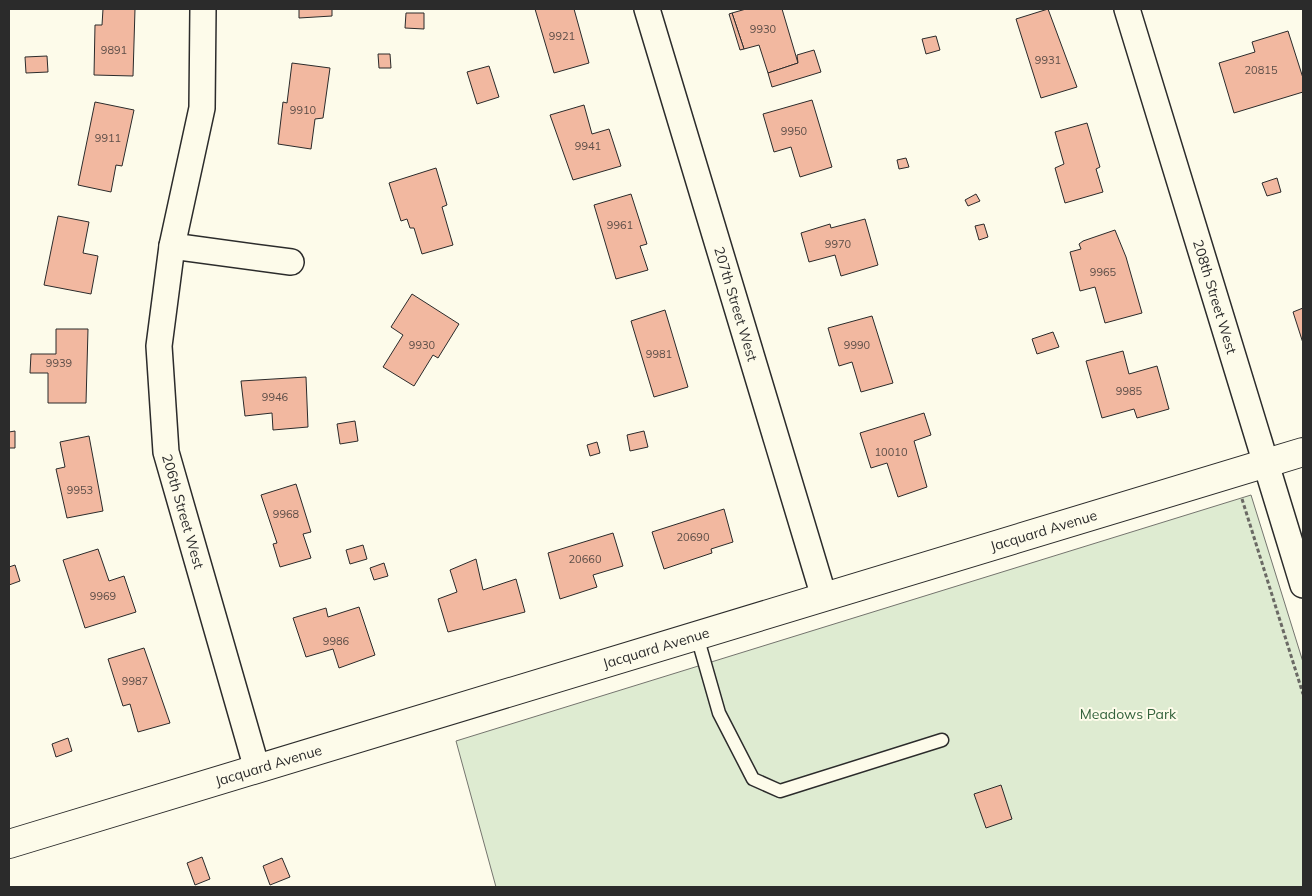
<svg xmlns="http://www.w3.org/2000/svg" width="1312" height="896" viewBox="0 0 1312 896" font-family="Mulish,sans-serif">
	<rect width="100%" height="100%" fill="#fdfbea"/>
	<path fill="#deebd1" stroke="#74746e" d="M 1251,495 L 1303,662 L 1303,887 L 496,887 L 456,741 Z"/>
	<g fill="#f2b8a0" stroke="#2b2b2b">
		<path d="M 103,9 L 135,9 L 133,76 L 94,75 L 95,25 L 102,25 Z"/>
		<path d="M 299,9 L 332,9 L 332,16 L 299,18 Z"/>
		<path d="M 535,9 L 574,9 L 589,63 L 554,73 Z"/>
		<path d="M 746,9 L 782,9 L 798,63 L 768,73 L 759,45 L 744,49 L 732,13 Z"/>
		<path d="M 1048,9 L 1077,87 L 1041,98 L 1016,19 Z"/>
		<path d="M 406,13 L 424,13 L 424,29 L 405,28 Z"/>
		<path d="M 732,13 L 744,49 L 740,50 L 729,14 Z"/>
		<path d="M 1288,31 L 1303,78 L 1303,92 L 1234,113 L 1219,63 L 1255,52 L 1252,42 Z"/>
		<path d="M 936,36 L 940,50 L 926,54 L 922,39 Z"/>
		<path d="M 814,50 L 821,72 L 772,87 L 768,73 L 798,63 L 797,55 Z"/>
		<path d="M 378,54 L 390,54 L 391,68 L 379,68 Z"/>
		<path d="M 47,56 L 48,72 L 26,73 L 25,57 Z"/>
		<path d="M 292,63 L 330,68 L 323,118 L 315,119 L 311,149 L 278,144 L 283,102 L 287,103 Z"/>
		<path d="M 489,66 L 499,97 L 477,104 L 467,72 Z"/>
		<path d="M 812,100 L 832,167 L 800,177 L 791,147 L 774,152 L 763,114 Z"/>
		<path d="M 95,102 L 134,110 L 122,166 L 116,165 L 111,192 L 78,185 Z"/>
		<path d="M 584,105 L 592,134 L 609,129 L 621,166 L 573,180 L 550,115 Z"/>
		<path d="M 1087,123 L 1100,167 L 1096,169 L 1103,192 L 1065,203 L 1055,168 L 1064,164 L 1055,132 Z"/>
		<path d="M 906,158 L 909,167 L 899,169 L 897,160 Z"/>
		<path d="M 436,168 L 447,205 L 442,207 L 453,245 L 422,254 L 414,228 L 410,228 L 407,219 L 401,221 L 389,183 Z"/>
		<path d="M 1277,178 L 1281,192 L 1267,196 L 1262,183 Z"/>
		<path d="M 631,194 L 647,244 L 640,246 L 648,270 L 616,279 L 594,205 Z"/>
		<path d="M 976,194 L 980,201 L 968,206 L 965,200 Z"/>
		<path d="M 58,216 L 89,222 L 83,253 L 98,256 L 91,294 L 44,285 Z"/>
		<path d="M 865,219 L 878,265 L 841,276 L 835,255 L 809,262 L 801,233 L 830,224 L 831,228 Z"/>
		<path d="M 984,224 L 988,237 L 979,240 L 975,226 Z"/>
		<path d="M 1115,230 L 1126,257 L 1142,313 L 1105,323 L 1095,287 L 1080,291 L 1070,252 L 1081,249 L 1079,244 L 1083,241 Z"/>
		<path d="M 412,294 L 459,324 L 438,358 L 433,355 L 414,386 L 383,367 L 403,335 L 391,327 Z"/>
		<path d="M 1303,308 L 1303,343 L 1293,312 Z"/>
		<path d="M 665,310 L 688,387 L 654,397 L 631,321 Z"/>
		<path d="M 872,316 L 893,383 L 861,392 L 852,362 L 839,366 L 828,328 Z"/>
		<path d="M 56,329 L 88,329 L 86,403 L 48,403 L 48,373 L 30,373 L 31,354 L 56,354 Z"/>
		<path d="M 1053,332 L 1059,347 L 1037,354 L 1032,339 Z"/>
		<path d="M 1123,351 L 1129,374 L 1157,366 L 1169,409 L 1137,418 L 1134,409 L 1102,418 L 1086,361 Z"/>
		<path d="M 306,377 L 308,427 L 273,430 L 272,413 L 245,416 L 241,381 Z"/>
		<path d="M 924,413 L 931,435 L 914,441 L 927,487 L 898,497 L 887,463 L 871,468 L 860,433 Z"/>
		<path d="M 355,421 L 358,441 L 340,444 L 337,424 Z"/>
		<path d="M 15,431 L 15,448 L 9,448 L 9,432 Z"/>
		<path d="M 644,431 L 648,447 L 630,451 L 627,435 Z"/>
		<path d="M 89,436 L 103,511 L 67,518 L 56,469 L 65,467 L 60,442 Z"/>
		<path d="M 597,442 L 600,453 L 590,456 L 587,445 Z"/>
		<path d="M 296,484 L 311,532 L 303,534 L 311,558 L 280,567 L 273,544 L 277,543 L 261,495 Z"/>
		<path d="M 724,509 L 733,542 L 711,549 L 712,553 L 664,569 L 652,532 Z"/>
		<path d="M 613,533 L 623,566 L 593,575 L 597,587 L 560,599 L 548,553 Z"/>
		<path d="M 363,545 L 367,559 L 350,564 L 346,550 Z"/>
		<path d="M 98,549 L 109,581 L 124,576 L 136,612 L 85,628 L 63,560 Z"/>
		<path d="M 476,559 L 483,590 L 516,579 L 525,612 L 448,632 L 438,599 L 457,592 L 450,570 Z"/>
		<path d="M 384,563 L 388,576 L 374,580 L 370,568 Z"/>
		<path d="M 15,565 L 20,581 L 9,585 L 9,567 Z"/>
		<path d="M 359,607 L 375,655 L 339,668 L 333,649 L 306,657 L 293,618 L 326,608 L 328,617 Z"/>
		<path d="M 144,648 L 170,723 L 138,732 L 130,704 L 123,706 L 108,659 Z"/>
		<path d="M 68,738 L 72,751 L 56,757 L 52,744 Z"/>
		<path d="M 1001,785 L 1012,819 L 986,828 L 974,794 Z"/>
		<path d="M 202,857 L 210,879 L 195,885 L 187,863 Z"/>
		<path d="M 282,858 L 290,877 L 270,885 L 263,866 Z"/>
	</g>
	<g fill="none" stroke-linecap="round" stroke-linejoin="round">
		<g stroke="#2b2b2b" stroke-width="15">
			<path id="service" d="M 697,636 L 719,713 L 753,779 L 780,791 L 942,740"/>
		</g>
		<g stroke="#2b2b2b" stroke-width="28">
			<g id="minor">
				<path id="s1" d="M 203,9 L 202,108 L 172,246 L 159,346 L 166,452 L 257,769"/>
				<path id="s2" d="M 647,9 L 824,597"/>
				<path id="s3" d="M 1127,9 L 1303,585"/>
				<path d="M 172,246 L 291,262"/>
			</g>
		</g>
		<g stroke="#2b2b2b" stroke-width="30">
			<g id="tertiary">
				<path id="s4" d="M 9,844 L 1303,452"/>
			</g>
		</g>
		<path stroke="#6a6964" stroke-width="3" stroke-dasharray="4 2.5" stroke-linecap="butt" d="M 1242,499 L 1303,694"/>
		<use href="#service" stroke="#fdfbea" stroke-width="12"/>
		<use href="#minor" stroke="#fdfbea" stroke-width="25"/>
		<use href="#tertiary" stroke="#fdfbea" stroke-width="28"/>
	</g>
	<g text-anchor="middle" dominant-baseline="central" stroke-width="4" stroke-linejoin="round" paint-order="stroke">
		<g font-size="11" fill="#5d4e48">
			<text x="763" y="29">9930</text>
			<text x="562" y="36">9921</text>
			<text x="114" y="50">9891</text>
			<text x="1048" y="60">9931</text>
			<text x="1261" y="70">20815</text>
			<text x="303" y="110">9910</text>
			<text x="794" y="131">9950</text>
			<text x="108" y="138">9911</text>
			<text x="588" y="146">9941</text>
			<text x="620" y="225">9961</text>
			<text x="838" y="244">9970</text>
			<text x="1103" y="272">9965</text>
			<text x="422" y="345">9930</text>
			<text x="857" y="345">9990</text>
			<text x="659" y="354">9981</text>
			<text x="59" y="363">9939</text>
			<text x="1129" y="391">9985</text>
			<text x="275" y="397">9946</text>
			<text x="891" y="452">10010</text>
			<text x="80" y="490">9953</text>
			<text x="286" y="514">9968</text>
			<text x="693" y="537">20690</text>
			<text x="585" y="559">20660</text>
			<text x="103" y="596">9969</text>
			<text x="336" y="641">9986</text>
			<text x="135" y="681">9987</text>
		</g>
		<g font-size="14" fill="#2b2b2b" stroke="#fdfbea">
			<text stroke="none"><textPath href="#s3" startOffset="301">208th Street West</textPath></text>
			<text stroke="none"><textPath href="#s2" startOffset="308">207th Street West</textPath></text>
			<text stroke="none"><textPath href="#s1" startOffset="509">206th Street West</textPath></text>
			<text stroke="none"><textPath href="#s4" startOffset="1081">Jacquard Avenue</textPath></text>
			<text stroke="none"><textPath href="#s4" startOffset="676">Jacquard Avenue</textPath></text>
			<text stroke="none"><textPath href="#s4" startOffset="271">Jacquard Avenue</textPath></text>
		</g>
		<g font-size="14" fill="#34623c" stroke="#fdfbea">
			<text x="1128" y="714">Meadows Park</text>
		</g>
	</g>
	<rect width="1312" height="896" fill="none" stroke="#2b2b2b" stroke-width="20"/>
</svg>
